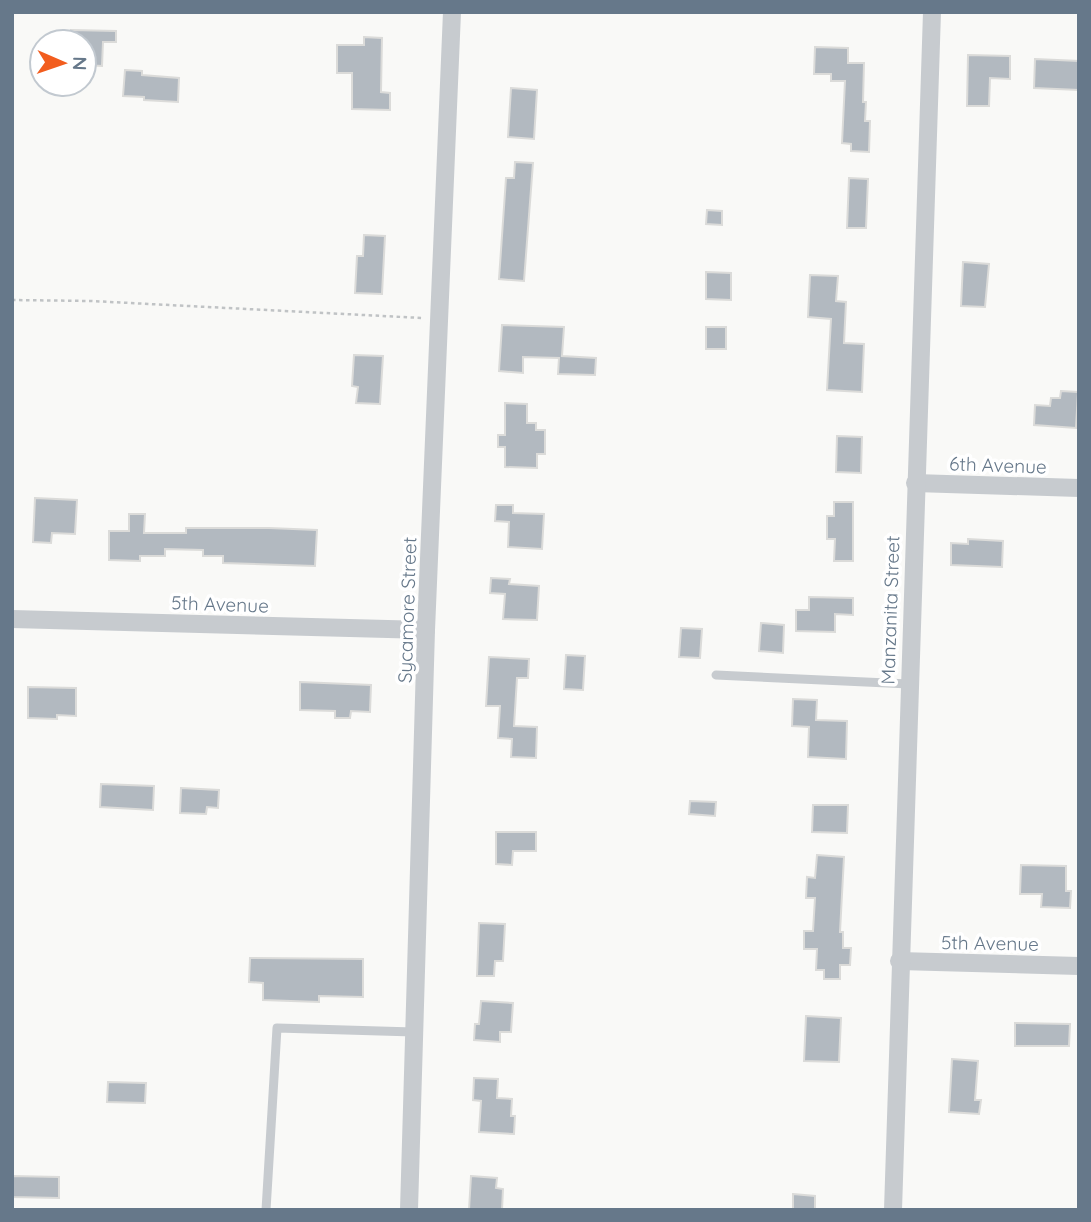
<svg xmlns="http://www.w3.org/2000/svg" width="1091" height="1222" viewBox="0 0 1091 1222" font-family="Quicksand,sans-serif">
	<rect width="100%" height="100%" fill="#f9f9f7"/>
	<g fill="#b2b9c0" stroke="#dbdbd9" stroke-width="2">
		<path d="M 71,30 L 116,31 L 116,42 L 103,42 L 102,66 L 84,65 L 84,42 L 71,42 Z"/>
		<path d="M 364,37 L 382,38 L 381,92 L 390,93 L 390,110 L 352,109 L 352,73 L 337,73 L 337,45 L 364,45 Z"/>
		<path d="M 815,47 L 848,48 L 848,63 L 864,63 L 863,102 L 866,102 L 865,121 L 870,121 L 869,152 L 851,151 L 851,144 L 842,143 L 845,81 L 831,81 L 831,74 L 814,74 Z"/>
		<path d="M 968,55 L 1010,56 L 1010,79 L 990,78 L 989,106 L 967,106 Z"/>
		<path d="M 1035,59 L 1079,61 L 1079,90 L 1034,88 Z"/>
		<path d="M 125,70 L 142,71 L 142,75 L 179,78 L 178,102 L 144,100 L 144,97 L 123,96 Z"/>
		<path d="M 511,88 L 537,90 L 534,139 L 508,137 Z"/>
		<path d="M 515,162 L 533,163 L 524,281 L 499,279 L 506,178 L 514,178 Z"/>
		<path d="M 849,178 L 868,179 L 866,228 L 847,228 Z"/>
		<path d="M 707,210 L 722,211 L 722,225 L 706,224 Z"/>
		<path d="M 364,235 L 385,236 L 382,294 L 355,293 L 357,256 L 363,256 Z"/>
		<path d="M 963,262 L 989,264 L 985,307 L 961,306 Z"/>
		<path d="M 706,272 L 731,273 L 731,300 L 706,299 Z"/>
		<path d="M 810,275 L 838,276 L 836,301 L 846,302 L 844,343 L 864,344 L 862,392 L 827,390 L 831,319 L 808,317 Z"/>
		<path d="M 502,325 L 564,327 L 562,356 L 596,358 L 595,375 L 558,374 L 559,358 L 523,357 L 523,373 L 499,371 Z"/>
		<rect x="706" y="327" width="20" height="22"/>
		<path d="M 354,355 L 383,356 L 380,404 L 356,403 L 358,387 L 352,386 Z"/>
		<path d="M 1061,391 L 1078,392 L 1076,428 L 1034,425 L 1035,405 L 1050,406 L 1051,398 L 1060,398 Z"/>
		<path d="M 505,403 L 527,404 L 527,423 L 536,423 L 536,430 L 545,430 L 545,454 L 537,454 L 537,468 L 505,467 L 505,447 L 498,447 L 498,435 L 505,435 Z"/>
		<path d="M 837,436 L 862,437 L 861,473 L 836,472 Z"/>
		<path d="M 35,498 L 77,500 L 75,534 L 52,533 L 51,543 L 33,542 Z"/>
		<path d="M 834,502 L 853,502 L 853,561 L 834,561 L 835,539 L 827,539 L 827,516 L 834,516 Z"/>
		<path d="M 496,505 L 513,505 L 513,513 L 544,514 L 542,549 L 508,547 L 509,522 L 495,521 Z"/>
		<path d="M 129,514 L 145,514 L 144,533 L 186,533 L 186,528 L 269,528 L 317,530 L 315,566 L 223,563 L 223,556 L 203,556 L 203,550 L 165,549 L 165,556 L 140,556 L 140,561 L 109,560 L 109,531 L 129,531 Z"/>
		<path d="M 968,539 L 1003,541 L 1002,567 L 951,565 L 951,543 L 968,544 Z"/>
		<path d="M 491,578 L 510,579 L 509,584 L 539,586 L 537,620 L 503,619 L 505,594 L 490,593 Z"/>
		<path d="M 809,597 L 853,598 L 853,615 L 835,614 L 835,632 L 796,631 L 796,610 L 809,610 Z"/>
		<path d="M 761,623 L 784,625 L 783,653 L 759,651 Z"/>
		<path d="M 681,628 L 702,629 L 700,658 L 679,657 Z"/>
		<path d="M 566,655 L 585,656 L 583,690 L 564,689 Z"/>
		<path d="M 489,657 L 529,659 L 528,678 L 517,678 L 514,726 L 537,727 L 536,758 L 511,757 L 512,739 L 498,738 L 500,706 L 486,706 Z"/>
		<path d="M 300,682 L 371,685 L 370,712 L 351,711 L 350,718 L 335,718 L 335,711 L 300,710 Z"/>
		<path d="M 28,687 L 76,688 L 76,716 L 57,715 L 57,719 L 28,718 Z"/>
		<path d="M 793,699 L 817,700 L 816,720 L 847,721 L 846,759 L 808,757 L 809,727 L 792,726 Z"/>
		<path d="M 101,784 L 154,786 L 153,810 L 100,807 Z"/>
		<path d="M 181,788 L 219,790 L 218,808 L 207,807 L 206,814 L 180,813 Z"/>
		<path d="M 690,801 L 716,802 L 715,816 L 689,814 Z"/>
		<path d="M 813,805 L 848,805 L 847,833 L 812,832 Z"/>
		<path d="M 496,832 L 536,832 L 536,851 L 513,851 L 512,865 L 496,864 Z"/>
		<path d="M 817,855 L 844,857 L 840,932 L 843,932 L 843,948 L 851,948 L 850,965 L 840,965 L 840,979 L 824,979 L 824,970 L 816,970 L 817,949 L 804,949 L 804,931 L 813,931 L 815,898 L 806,898 L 807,877 L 815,878 Z"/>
		<path d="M 1021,865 L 1066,866 L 1066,891 L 1071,891 L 1070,908 L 1041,907 L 1042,894 L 1020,894 Z"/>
		<path d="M 479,923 L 505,924 L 503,961 L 495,961 L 494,976 L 477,976 Z"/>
		<path d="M 250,958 L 363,959 L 363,997 L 319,996 L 319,1002 L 263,1000 L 263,983 L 249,982 Z"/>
		<path d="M 481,1001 L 513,1003 L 511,1032 L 500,1032 L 500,1042 L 474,1040 L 475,1024 L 479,1024 Z"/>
		<path d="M 806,1016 L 841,1018 L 839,1062 L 804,1061 Z"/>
		<path d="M 1015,1023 L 1070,1024 L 1069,1046 L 1015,1046 Z"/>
		<path d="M 952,1059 L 978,1061 L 975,1100 L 981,1100 L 979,1114 L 949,1112 Z"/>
		<path d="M 474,1078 L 498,1079 L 497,1098 L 512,1099 L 511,1116 L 515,1116 L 514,1134 L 479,1132 L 481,1101 L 473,1100 Z"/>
		<path d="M 108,1082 L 146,1083 L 145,1103 L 107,1102 Z"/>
		<path d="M 12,1176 L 59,1177 L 59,1198 L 12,1197 Z"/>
		<path d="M 471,1176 L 497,1178 L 496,1188 L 503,1189 L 502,1210 L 469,1210 Z"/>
		<path d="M 793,1194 L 815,1196 L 815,1210 L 793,1210 Z"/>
	</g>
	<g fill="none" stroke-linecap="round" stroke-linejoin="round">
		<path stroke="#c0c3c5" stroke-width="2.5" stroke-dasharray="3.5 3.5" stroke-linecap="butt" d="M 12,300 L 91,301 L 422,318"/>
		<g stroke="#c7cbcf" stroke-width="9">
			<path d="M 716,675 L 909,684"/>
			<path d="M 266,1210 L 277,1028 L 414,1032"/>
		</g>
		<g stroke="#c7cbcf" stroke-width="18">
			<path d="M 915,483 L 1079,488"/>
			<path d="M 12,619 L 426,630"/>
			<path d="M 899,961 L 1079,966"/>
			<path d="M 409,1210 L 426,630 L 452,12"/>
			<path d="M 893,1210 L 932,12"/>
		</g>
	</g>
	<g text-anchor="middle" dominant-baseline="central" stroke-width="7" stroke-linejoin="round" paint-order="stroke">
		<g font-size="19" fill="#66788a" stroke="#fff">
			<text transform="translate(998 465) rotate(2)">6th Avenue</text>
			<text transform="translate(220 604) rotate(2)">5th Avenue</text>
			<text transform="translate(407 610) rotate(-88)">Sycamore Street</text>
			<text transform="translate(890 610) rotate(-88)">Manzanita Street</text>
			<text transform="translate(990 943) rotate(1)">5th Avenue</text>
		</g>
	</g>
	<rect width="1091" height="1222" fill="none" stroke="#66788a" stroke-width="28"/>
	<g transform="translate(63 63) rotate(92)"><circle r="33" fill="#ffffff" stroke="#c2c9d0" stroke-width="2"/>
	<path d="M0-5L12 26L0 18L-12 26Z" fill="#f25d1e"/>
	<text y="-10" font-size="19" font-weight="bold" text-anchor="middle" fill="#66788a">N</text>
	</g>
</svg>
